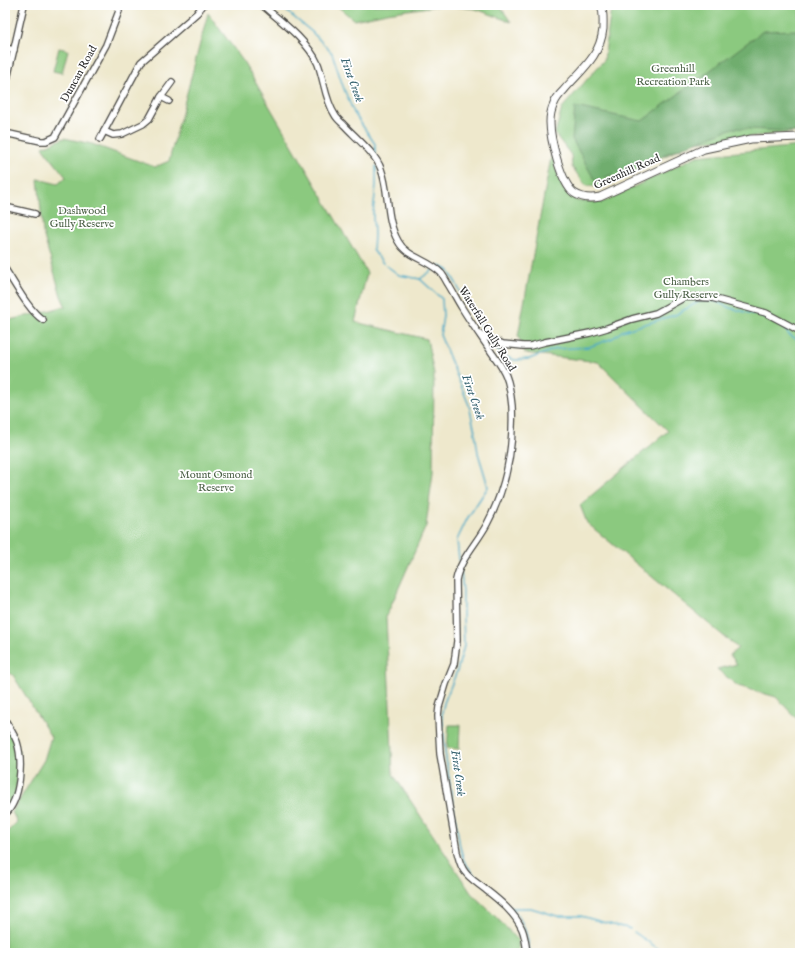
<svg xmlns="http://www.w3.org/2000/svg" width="805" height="958" viewBox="0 0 805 958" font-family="'IM FELL English',serif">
	<rect width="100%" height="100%" fill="#fff"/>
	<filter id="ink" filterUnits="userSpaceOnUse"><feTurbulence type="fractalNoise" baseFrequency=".025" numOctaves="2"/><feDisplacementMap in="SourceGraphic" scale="8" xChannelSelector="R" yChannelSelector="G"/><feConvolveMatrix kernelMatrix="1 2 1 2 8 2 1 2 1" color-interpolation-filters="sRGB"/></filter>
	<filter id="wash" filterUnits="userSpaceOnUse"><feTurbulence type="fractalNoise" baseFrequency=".012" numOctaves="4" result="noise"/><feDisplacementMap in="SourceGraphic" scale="16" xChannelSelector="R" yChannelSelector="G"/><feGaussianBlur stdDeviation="0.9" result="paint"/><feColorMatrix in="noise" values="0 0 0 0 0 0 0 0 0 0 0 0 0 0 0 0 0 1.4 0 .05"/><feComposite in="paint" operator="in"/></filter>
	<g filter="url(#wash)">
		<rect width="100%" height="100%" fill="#eee8cc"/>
		<g fill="#8bc97f" stroke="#5b7a55">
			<path d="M 336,5 L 499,5 L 511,22 L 476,9 L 443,5 L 387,13 L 354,20 Z"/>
			<path d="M 608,5 L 800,5 L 800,132 L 694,142 L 601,187 L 586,186 L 572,167 L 571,155 L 555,134 L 562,108 L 604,60 L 611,8 Z"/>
			<path d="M 208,13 L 243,61 L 367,273 L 355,322 L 427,339 L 434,374 L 433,472 L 426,526 L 386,617 L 393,774 L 471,893 L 494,915 L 518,940 L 519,953 L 5,953 L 5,834 L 17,822 L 12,812 L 44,760 L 51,737 L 13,675 L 5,671 L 5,321 L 44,312 L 62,307 L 66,307 L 61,296 L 43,233 L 38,179 L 58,184 L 66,177 L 46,152 L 43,147 L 64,138 L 92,144 L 155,167 L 169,161 Z"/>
			<path d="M 59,48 L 68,50 L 62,73 L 53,71 Z"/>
			<path d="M 800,146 L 800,722 L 776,697 L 738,686 L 717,669 L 737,664 L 730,655 L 738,648 L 587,523 L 580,505 L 668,431 L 598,362 L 525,353 L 518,336 L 552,152 L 557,172 L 563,188 L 577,201 L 603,202 L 697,156 Z"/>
			<path d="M 5,720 L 19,751 L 16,796 L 5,814 Z"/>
			<path d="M 449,725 L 460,725 L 459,749 L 447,748 Z"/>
		</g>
		<path fill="#70ad6e" stroke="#4e6c4c" d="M 800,30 L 800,132 L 733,128 L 595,181 L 572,139 L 575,107 L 642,121 L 763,31 Z"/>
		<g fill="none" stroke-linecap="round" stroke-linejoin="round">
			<g stroke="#48a9c7" stroke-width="1.5">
				<path d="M 279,5 L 312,32 L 332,53 L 344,89 L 354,113 L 375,144 L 375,154"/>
				<path d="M 376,166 L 376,185 L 373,214 L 374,235 L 373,250 L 383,263"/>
				<path d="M 387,266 L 399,275 L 420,279 L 442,299 L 443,316 L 440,335 L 469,405 L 475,432 L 478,453 L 485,476 L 488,487 L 467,519 L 457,540 L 459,560"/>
				<path d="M 438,267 L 440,266 L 448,270 L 456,283 L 462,296 L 469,302 L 479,323 L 484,331"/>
				<path d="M 420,279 L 434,269"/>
				<path d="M 490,342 L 494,347 L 503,356 L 515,360 L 529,359 L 556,349 L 589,347 L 613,338 L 622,331 L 675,315 L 700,301 L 715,301 L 730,308 L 765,317 L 783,326 L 789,335 L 800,341"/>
				<path d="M 461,572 L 463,592 L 463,613 L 464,646 L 457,671 L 444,703 L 442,713 L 445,752 L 452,798 L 460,847 L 464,861 L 474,875 L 492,891"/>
				<path d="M 508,905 C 524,919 527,934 530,953"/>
				<path d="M 513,908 L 531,908 L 557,916 L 581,916 L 613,925 L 628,928 L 630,929"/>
				<path d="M 634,932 L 660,950 L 669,953"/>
			</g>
		</g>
	</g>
	<g filter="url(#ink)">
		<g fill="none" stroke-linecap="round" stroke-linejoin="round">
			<g stroke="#484743" stroke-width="8">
				<g id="minor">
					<path d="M 262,5 C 281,21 308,41 318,64 C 324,80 325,100 335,115 C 337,119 341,122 344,125 C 355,137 376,154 381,169 C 390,192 385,219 398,241 C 407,258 428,259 441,273 C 444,276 446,281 448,284 C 453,292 457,300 462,308 C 471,323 482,338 492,353 C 497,360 503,368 506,376 C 510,386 511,396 512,406 C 514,447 506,488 487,524 C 477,543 460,559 456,580 L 457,641 L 454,664 L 446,684 L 439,707 L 438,716 L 440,754 L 457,852 C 459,859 460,866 465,872 C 470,879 479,884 486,890 C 499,900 515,913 522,929 C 525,936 526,945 527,953"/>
					<path d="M 5,48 L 14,50"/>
					<path d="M 5,88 L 24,5"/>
					<path d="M 161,97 L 169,101"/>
					<path d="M 104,131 L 113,135 L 122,134 L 143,124 L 149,119 L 161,97 L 172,82"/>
					<path d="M 5,133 L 41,141 L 46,141 L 55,137 L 106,45 L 119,11 L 118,5"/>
					<path d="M 100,139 L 141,62 L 197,13 L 203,5"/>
					<path d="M 5,207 L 35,214"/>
					<path d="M 5,269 C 15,284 29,311 43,320"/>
					<path d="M 481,335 L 503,344 L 523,346 L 530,346 L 545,342 L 590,333 L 607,328 L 632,319 L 656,313 L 667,307 L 685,297 L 712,298 L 766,313 L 800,331"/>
					<path d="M 5,720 C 9,727 14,734 17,742 C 23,761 21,800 5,814"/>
				</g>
			</g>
			<g stroke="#484743" stroke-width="9">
				<path id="major" d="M 601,5 C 604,13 603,20 603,29 C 600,57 581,70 564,90 C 560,94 556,98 554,104 C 551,110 550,116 550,122 C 550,139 561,183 574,193 C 583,199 591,199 600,197 L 704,149 L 751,139 L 800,137"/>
			</g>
			<use href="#minor" stroke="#fff" stroke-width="5.5"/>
			<use href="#major" stroke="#fff" stroke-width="7"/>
		</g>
	</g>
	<g text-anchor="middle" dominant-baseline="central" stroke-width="3.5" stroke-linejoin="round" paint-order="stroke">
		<g font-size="11" fill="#4d6248" stroke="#fff">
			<text x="673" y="69">Greenhill<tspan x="673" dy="13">Recreation Park</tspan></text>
			<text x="82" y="211">Dashwood<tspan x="82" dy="13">Gully Reserve</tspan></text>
			<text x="686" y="282">Chambers<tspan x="686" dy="13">Gully Reserve</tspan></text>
			<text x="216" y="475">Mount Osmond<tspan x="216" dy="13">Reserve</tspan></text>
		</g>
		<g font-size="11" fill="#2b2b2b" stroke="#fff">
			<text transform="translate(79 74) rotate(-61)">Duncan Road</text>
			<text transform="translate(627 172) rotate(-24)">Greenhill Road</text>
			<text transform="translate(487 329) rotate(58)">Waterfall Gully Road</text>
		</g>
		<g font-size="12" font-style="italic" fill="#386471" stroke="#fff">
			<text transform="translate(352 80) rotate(70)">First Creek</text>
			<text transform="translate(473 397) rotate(71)">First Creek</text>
			<text transform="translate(458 773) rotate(82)">First Creek</text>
		</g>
	</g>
	<rect width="805" height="958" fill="none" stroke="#fff" stroke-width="20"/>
</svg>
